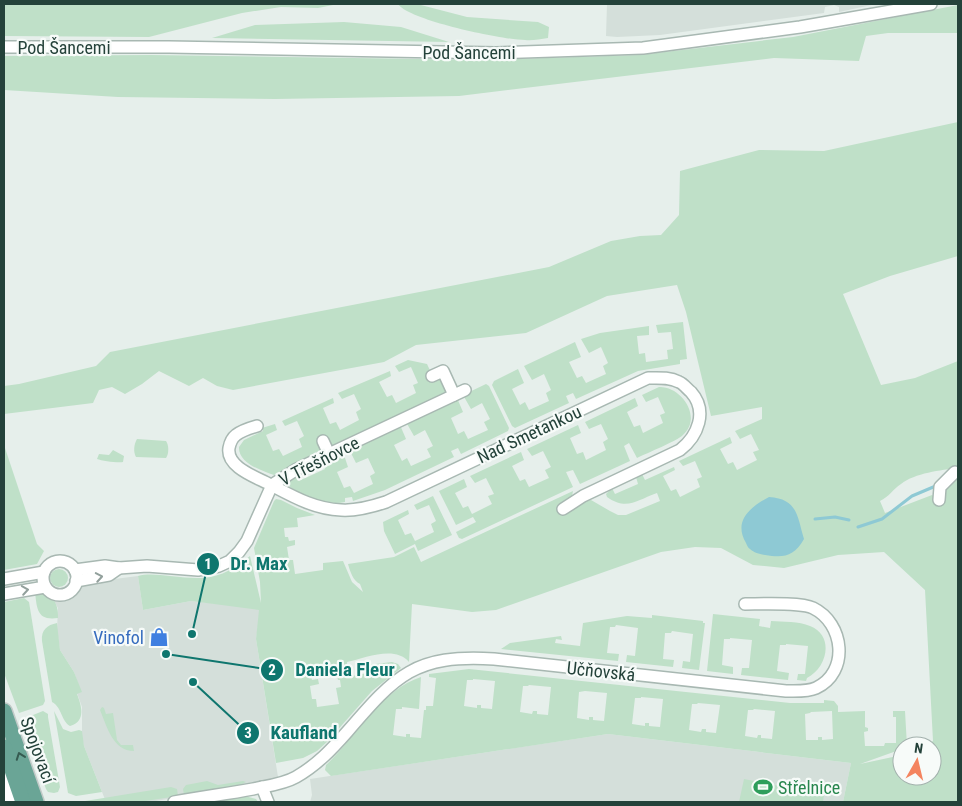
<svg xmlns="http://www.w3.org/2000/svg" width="962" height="806" viewBox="0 0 962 806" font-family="'Roboto Condensed',sans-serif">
	<rect width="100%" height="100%" fill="#e6efeb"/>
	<g fill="#d4dfda">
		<path d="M 607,4 L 876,4 L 839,12 L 839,7 L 834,5 L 825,7 L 824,13 L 660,35 L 617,37 L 606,36 Z"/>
		<path d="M 138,576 L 143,610 L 191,601 L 261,608 L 256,639 L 278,777 L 245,786 L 150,802 L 106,802 L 84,746 L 82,738 L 82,707 L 77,693 L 81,692 L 74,672 L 60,650 L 57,630 L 58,608 L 54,601 L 73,597 L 82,586 L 91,582 Z"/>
		<path d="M 608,734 L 851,763 L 843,802 L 310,802 L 312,795 L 310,779 Z"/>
	</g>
	<g fill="#bfe0c8" fill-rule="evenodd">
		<path d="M 4,4 L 338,4 L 318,8 L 281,7 L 242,13 L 149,37 L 4,36 Z"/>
		<path d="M 398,4 L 417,4 L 467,17 L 538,22 L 549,27 L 548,38 C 540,39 532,41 525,40 C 503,40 408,20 398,4 Z"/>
		<path d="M 958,5 L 958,33 L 888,33 L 866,36 L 859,61 L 774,58 L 459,96 L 275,99 L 118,97 L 4,90 L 4,56 L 151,55 L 487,60 L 639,55 L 793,37 Z"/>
		<path d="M 344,22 L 401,27 L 449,42 L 212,38 L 255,25 Z"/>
		<path d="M 958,122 L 958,256 L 890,276 L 843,294 L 881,385 L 915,378 L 958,361 L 958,468 C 941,470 915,473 901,484 C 893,489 889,497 880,501 L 885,513 L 932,495 L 944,503 L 946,489 L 958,473 L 958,802 L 843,802 L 851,763 L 608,734 L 331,776 L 325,770 L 326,765 C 355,738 382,689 421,677 L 419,709 L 402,707 L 402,709 L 396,709 L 393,735 L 406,737 L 406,734 L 410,734 L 410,737 L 421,738 L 424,710 L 426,710 L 426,706 L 433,706 L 436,678 L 429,677 L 429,674 L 469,669 L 790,703 L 824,703 L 824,700 L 834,701 L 838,706 L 838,712 L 865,711 L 865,727 L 868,728 L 868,731 L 864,732 L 865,746 L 884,746 L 885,743 L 896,743 L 896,717 L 893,717 L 893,711 L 905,711 L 907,746 L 902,746 L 902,749 L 860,764 L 902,755 L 902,776 L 932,776 L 932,746 L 924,746 L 933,741 L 925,590 L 884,552 L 838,555 L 784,568 L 753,565 L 721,548 L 695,547 L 661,552 L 496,610 L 472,612 L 412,604 L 409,662 C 395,645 365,658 347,662 L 348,669 L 351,669 L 352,676 L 368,673 L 367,665 L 392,662 L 398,664 L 401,668 L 372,691 L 327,742 L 317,751 L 303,758 L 276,763 L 256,639 L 259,610 L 191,601 L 143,610 L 138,576 C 148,573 160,575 170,576 C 207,580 220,580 250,556 L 261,603 L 260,582 L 254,548 L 274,501 L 276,499 L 281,500 L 297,508 L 315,515 L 297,518 L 298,527 L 284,528 L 285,537 L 288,537 L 289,541 L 295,540 L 295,545 L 287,547 L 289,560 L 293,560 L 295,574 L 323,570 L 323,563 L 343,561 L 352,582 L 363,592 L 360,584 C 353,581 350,571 348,564 L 394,557 L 414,547 L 421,562 L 573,491 L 572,496 L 562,504 L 591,500 L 610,511 L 618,515 L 626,515 L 660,501 L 657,493 C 637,500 627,511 607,497 L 606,494 L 612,488 L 615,494 L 638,484 L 636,477 L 642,474 L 645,480 L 674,467 L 675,470 L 663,476 L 671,491 L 676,489 L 680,497 L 700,487 L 697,479 L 702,477 L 695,461 L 683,466 L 679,461 L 730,437 L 732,443 L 720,449 L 728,464 L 733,462 L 737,470 L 757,460 L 753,452 L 759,450 L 751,434 L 740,439 L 735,431 L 762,419 L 762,407 L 711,416 L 686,312 L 677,285 L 607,296 L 526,333 L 416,345 L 384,362 L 233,390 L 217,386 L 203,378 L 189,386 L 159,371 L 142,384 L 125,394 L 112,387 L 99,390 L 93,403 L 4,414 L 4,386 L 19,384 L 96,366 L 110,352 L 549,267 L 611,241 L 640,236 L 661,235 L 679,215 L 680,171 L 759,150 L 824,151 ZM 330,662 L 331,665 L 335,665 L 338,680 L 340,680 L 341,687 L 336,688 L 339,704 L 317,707 L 316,699 L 312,699 L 310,686 L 319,684 L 318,679 L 312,680 L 308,667 ZM 473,679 L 495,681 L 492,709 L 481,708 L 481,705 L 477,705 L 477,708 L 464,706 L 467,680 L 473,680 ZM 529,685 L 551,687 L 548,715 L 537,714 L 537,711 L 533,711 L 532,714 L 520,712 L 523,686 L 528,686 ZM 585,691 L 607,693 L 604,721 L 593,720 L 593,717 L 589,717 L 589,720 L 577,718 L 579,692 ZM 641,697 L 663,699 L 660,727 L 649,726 L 649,723 L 645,723 L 645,726 L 632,724 L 635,698 L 641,698 ZM 698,703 L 720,705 L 716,733 L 706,732 L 706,729 L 702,729 L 701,732 L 689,730 L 692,704 L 697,704 ZM 754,709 L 775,711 L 772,739 L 761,738 L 761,735 L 758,735 L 757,738 L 745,736 L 748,710 L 753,710 ZM 832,711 L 833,739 L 822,740 L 822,737 L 818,737 L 818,740 L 806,740 L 805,714 L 810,713 L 811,712 Z"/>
		<path d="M 683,322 L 687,359 L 680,360 L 680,364 L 638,371 L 576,399 L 573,393 L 566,396 L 569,403 L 515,428 L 512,426 L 492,385 L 494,381 L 518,369 L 524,383 L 512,389 L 520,405 L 525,402 L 529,410 L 549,401 L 546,393 L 551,390 L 544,374 L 532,380 L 524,366 L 575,342 L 581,357 L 569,362 L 577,378 L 582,376 L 586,383 L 606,374 L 603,366 L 608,363 L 601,347 L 589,353 L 581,339 L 600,333 L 649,326 L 649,335 L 637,336 L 639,354 L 645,353 L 646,362 L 668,359 L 667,350 L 673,349 L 671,332 L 658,333 L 656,325 Z"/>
		<path d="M 408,360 L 427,364 L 434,379 L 441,379 L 447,390 L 445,394 L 274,475 C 262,471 238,463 239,447 L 244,440 L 263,431 L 262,428 L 275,424 L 277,430 L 266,435 L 273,451 L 279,449 L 283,456 L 302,447 L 299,439 L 304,436 L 297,421 L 285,426 L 282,421 L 333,398 L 334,403 L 323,408 L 330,424 L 336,422 L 340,430 L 359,420 L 356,412 L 361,409 L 354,394 L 342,399 L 338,393 L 390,371 L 391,376 L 379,382 L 387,397 L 392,395 L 396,403 L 416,393 L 413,385 L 418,383 L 411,367 L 399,372 L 395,366 Z"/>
		<path d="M 486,384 L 489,386 L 509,428 L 508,431 L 461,454 L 458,448 L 451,451 L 454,457 L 385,490 L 353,501 L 352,497 L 345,498 L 345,502 C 326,506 297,496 285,482 L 297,474 L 301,480 L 325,469 L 322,462 L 343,452 L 348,467 L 337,472 L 344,488 L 350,486 L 354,493 L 373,484 L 370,476 L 375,473 L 368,458 L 356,463 L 349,449 L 400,425 L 406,439 L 394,445 L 402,461 L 407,458 L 411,466 L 431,457 L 427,449 L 433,446 L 425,430 L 414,436 L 406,422 L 457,398 L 463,412 L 451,418 L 458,434 L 464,431 L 468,439 L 488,430 L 484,422 L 490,419 L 482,403 L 471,409 L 463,395 Z"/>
		<path d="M 659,387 C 681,386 703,417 683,435 C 677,441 647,453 637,458 L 629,443 L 624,446 L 630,461 L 580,484 L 573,470 L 566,472 L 573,487 L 462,539 L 459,538 L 456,532 L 476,522 L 473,517 L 456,525 L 439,491 L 464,479 L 467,487 L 455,493 L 463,508 L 468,506 L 472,514 L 492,504 L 488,496 L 494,494 L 486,478 L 475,483 L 470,476 L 521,452 L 524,460 L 512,466 L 520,481 L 525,479 L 529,487 L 549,478 L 545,470 L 551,467 L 543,451 L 532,456 L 527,449 L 578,425 L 581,433 L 570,438 L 577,454 L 583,452 L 586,460 L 606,450 L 603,442 L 608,439 L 601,424 L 589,429 L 585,422 L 635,398 L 638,406 L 627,412 L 634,427 L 640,425 L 643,433 L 663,423 L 660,415 L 665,413 L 658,397 L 646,402 L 642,395 Z"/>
		<path d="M 137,439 L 166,441 C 169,445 169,454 166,458 L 136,457 C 133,452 134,444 137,439 Z"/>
		<path d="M 4,445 L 37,544 L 44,551 L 37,564 L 4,570 Z"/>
		<path d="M 113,450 L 124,456 L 123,462 C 118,463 102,461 97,459 L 99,454 L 109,455 Z"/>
		<path d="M 433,496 L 452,535 L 418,551 L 415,544 L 395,554 L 384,531 L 383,522 L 408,510 L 409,514 L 398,520 L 405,535 L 411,533 L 415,541 L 434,532 L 431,524 L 436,521 L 429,505 L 417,510 L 414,505 Z"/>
		<circle cx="59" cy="578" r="9"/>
		<path d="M 35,592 C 51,592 59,602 58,618 C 37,621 37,609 35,592 Z"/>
		<path d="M 24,598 L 29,602 L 45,701 L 43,705 L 19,713 L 4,673 L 4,602 Z"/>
		<path d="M 713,614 L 760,619 L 759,626 L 770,628 L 771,621 C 783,622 799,621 810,626 C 835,636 827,668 807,678 L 806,681 L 797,680 L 798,674 L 805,674 L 808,646 L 786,644 L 786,645 L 780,645 L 777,671 L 789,673 L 788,680 L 741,675 L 742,668 L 749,668 L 752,640 L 730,638 L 730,639 L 724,639 L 722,665 L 733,667 L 733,674 L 707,671 Z"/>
		<path d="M 652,615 L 703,621 L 703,623 L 705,623 L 699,670 L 682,668 L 683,661 L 690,662 L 693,634 L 672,631 L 671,633 L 665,633 L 663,659 L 674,660 L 673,667 L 626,662 L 627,655 L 635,656 L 638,628 L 616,625 L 615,627 L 610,627 L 607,653 L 619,654 L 618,661 L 501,649 L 510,643 L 561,636 L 562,640 L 556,639 L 555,643 L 580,646 L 583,623 L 627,616 L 652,618 Z"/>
		<path d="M 57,623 L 60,650 L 74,672 L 82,692 L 77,694 C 81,705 87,721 70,726 C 61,721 62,707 52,702 L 42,641 C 41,630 47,625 57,623 Z"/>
		<path d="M 102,707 L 104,708 L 106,714 L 113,713 L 117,740 L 121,745 L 133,745 L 134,751 C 113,751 107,727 100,710 Z"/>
		<path d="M 43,711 L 48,714 L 48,717 L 60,787 L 58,792 L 54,793 L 48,792 L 46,789 L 22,722 L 23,719 Z"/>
		<path d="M 54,711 L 63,729 L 71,732 L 79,730 L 82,731 L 84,746 L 102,792 L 76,796 L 68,793 Z"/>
		<path d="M 744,779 L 824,795 L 823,802 L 739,802 Z"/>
		<path d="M 207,781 L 218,785 L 243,781 L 246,782 L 238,786 L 184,795 L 183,789 L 186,785 Z"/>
		<path d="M 171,787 L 177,789 L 178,796 L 139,802 L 79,802 Z"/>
		<path d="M 245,796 L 256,799 L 258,802 L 205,802 Z"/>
	</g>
	<path fill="#8ec9d4" d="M 769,497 C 798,499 797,516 804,539 C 794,557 783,558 765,555 C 760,554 754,553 750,549 C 748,548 747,545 746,543 C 733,521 750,507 769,497 Z"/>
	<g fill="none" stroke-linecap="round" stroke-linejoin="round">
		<g stroke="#8ec9d4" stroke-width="3">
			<path d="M 815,519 L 835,517 L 849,520"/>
			<path d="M 858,527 L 882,519 L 912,496 L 938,485"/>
		</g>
		<g stroke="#a8b8b2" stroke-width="14">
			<g id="street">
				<path d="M 4,47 L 169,47 L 496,53 L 643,48 L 800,27 L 931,4"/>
				<path d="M 432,376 L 443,371 L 454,395"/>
				<path d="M 257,426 C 250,428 241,431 236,435 C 232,438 230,443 229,448 C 226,467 256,477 269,484 C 292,496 314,509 341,510 C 356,511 371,507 386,502 L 648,378 C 659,378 669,377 679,382 C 684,384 687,389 691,392 C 708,411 698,436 680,450 L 583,496 L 563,509"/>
				<path d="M 323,441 L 329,454"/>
				<path d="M 939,500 L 940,487 L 955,472"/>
				<circle cx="60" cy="578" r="17"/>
				<path d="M 75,570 L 105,566 L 119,568 L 147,566 L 198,570 L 219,566 L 230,561 L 239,552 L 247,541 L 272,485 L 297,469 L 465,390"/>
				<path d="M 4,579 L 44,572"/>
				<path d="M 76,581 L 109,575 L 119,568"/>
				<path d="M 4,594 L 45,587"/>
				<path d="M 262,787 L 268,802"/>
				<path d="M 174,802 C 200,797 227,794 253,789 C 267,786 284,784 296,777 C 317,765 332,749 347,732 C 396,675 415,654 494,659 L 786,691 C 795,691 807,692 816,688 C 850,672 844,623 813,608 C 801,602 760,604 745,604"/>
			</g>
		</g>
		<g stroke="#a4bbb3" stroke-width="18">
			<path id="secondary" d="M 8,802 L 12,791 L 12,772"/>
		</g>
		<g stroke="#c2cac8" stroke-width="18">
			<g id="primary">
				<path d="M 4,711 L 36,802"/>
				<path d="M 4,747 L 23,802"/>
			</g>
		</g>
		<use href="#street" stroke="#fff" stroke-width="11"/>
		<use href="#secondary" stroke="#fff" stroke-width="15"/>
		<use href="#primary" stroke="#6aa596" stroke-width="15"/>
	</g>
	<defs><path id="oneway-chevron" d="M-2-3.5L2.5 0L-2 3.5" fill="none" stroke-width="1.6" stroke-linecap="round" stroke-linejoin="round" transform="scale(1.25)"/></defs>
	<g stroke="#92a09c">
		<use href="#oneway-chevron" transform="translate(99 577) rotate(-10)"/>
		<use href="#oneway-chevron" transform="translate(25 590) rotate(-9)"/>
	</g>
	<use stroke="#365b51" href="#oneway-chevron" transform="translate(20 756) rotate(-110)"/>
	<defs>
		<g id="shop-bare" transform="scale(1.5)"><path d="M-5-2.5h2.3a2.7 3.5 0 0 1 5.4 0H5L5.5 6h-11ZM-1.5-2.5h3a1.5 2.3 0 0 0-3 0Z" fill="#3f7fe0" stroke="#f7fbf9" stroke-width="2.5" paint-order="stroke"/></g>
		<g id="stadium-bare" transform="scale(1.5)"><path d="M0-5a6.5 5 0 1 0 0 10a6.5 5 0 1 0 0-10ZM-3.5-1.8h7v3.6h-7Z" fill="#2e9e5b" stroke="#f7fbf9" stroke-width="2.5" paint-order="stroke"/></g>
	</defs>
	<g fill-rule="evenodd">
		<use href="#shop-bare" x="159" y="637"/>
		<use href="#stadium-bare" x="763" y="787"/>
	</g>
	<g text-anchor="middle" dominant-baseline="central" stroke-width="4.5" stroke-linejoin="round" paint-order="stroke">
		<g font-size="18" fill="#24423a" stroke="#f7fbf9">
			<text x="64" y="47">Pod Šancemi</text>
			<text x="469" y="52">Pod Šancemi</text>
			<text transform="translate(529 434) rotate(-25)">Nad Smetankou</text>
			<text transform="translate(319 461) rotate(-27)">V Třešňovce</text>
			<text transform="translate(601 671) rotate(6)">Učňovská</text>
			<text transform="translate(38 750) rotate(70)">Spojovací</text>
		</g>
		<g font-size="18" fill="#366cbe" stroke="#f7fbf9" text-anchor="end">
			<text x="144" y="637">Vinofol</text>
		</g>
		<g font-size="18" fill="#27864d" stroke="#f7fbf9" text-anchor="start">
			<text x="778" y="787">Střelnice</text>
		</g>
	</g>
	<path fill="none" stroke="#0f766e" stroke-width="2" d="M192 634L208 564M166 654L272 670M193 682L248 733"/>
	<g fill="#0f766e" stroke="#f7fbf9" stroke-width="2">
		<circle cx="192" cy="634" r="5"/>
		<circle cx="166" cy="654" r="5"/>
		<circle cx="193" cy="682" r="5"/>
		<circle cx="208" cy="564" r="12"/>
		<circle cx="272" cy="670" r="12"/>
		<circle cx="248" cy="733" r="12"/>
	</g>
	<g font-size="15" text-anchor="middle" font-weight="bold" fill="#fff">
		<text x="208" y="569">1</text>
		<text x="272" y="675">2</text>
		<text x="248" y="738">3</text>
	</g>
	<g font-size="19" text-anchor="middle" font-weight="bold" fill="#0f766e" stroke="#f7fbf9" stroke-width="4.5" stroke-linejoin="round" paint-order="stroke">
		<text x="259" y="570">Dr. Max</text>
		<text x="345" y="676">Daniela Fleur</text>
		<text x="304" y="739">Kaufland</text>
	</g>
	<rect width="962" height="806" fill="none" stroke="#24423a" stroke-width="10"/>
	<g transform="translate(917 761) rotate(8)"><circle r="24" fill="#f7fbf9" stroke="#a3b1ad"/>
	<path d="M0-4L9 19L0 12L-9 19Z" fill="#f4845f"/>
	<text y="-8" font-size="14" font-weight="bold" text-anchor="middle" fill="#24423a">N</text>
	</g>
</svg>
